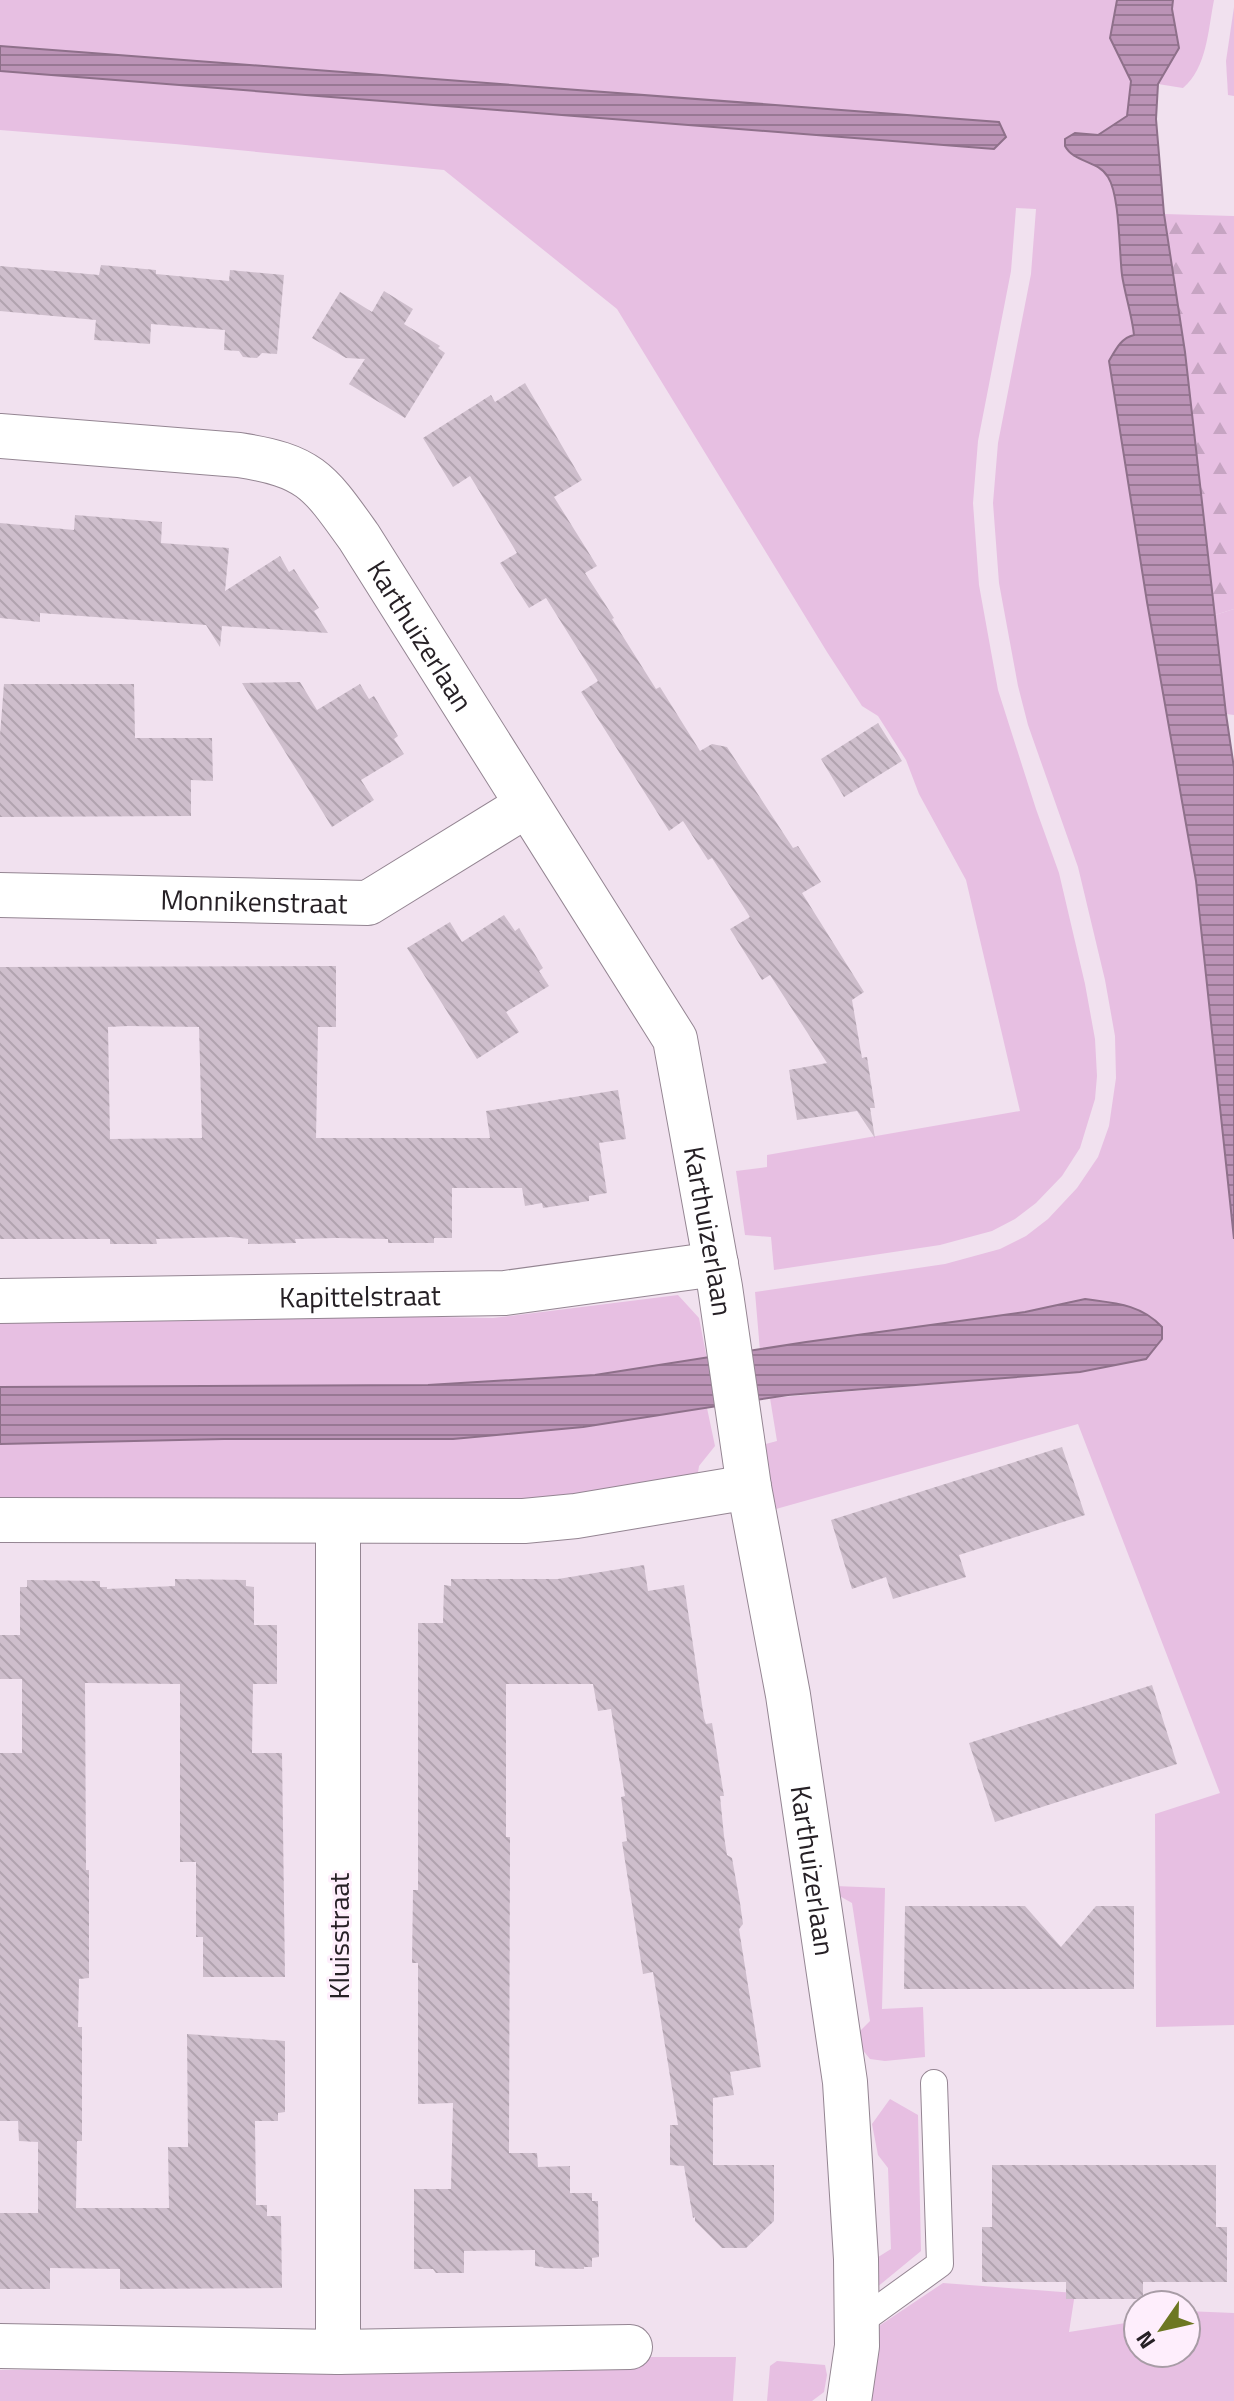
<svg xmlns="http://www.w3.org/2000/svg" width="1234" height="2401" viewBox="0 0 1234 2401" font-family="'Titillium Web',sans-serif">
	<defs>
		<pattern id="forest-firs" width="22" height="20" patternUnits="userSpaceOnUse" patternTransform="scale(2)"><rect width="22" height="20" fill="#e7bfe2"/><path d="M5 1l3.5 6h-7zM16 11l3.5 6h-7z" fill="#c6a4c2"/></pattern>
		<pattern id="water-rules" width="6" height="5" patternUnits="userSpaceOnUse" patternTransform="scale(2)"><rect width="6" height="5" fill="#bb93b6"/><path d="M0 2.5h6" fill="none" stroke="#987894"/></pattern>
		<pattern id="building-back-hatch" width="6" height="6" patternUnits="userSpaceOnUse" patternTransform="scale(2)"><rect width="6" height="6" fill="#cebecc"/><path d="M-1 5l2 2M0 0l6 6M5-1l2 2" fill="none" stroke="#b1a3af"/></pattern>
	</defs>
	<rect width="100%" height="100%" fill="#f1e1ef"/>
	<g fill="#e7bfe2">
		<path d="M 0,0 L 1117,0 L 1110,38 L 1131,81 L 1127,116 L 1098,135 L 1074,157 C 1087,162 1104,167 1110,180 C 1119,200 1119,251 1122,274 C 1125,295 1132,315 1134,336 C 1120,337 1116,350 1109,361 L 1147,602 L 1196,881 L 1234,1239 L 1234,2025 L 1156,2027 L 1155,1814 L 1220,1793 L 1078,1424 L 776,1509 L 762,1445 L 777,1441 L 770,1398 L 1080,1372 L 1146,1359 L 1085,1299 L 1025,1312 L 760,1351 L 755,1292 L 945,1264 L 1000,1249 L 1026,1236 L 1048,1219 L 1077,1188 L 1098,1157 L 1109,1126 L 1116,1078 L 1115,1036 L 1105,980 L 1078,867 L 1028,725 L 1018,686 L 999,583 L 993,503 L 998,443 L 1031,274 L 1036,209 L 1016,208 L 1011,271 L 978,441 L 973,503 L 979,585 L 998,690 L 1036,809 L 1059,873 L 1085,984 L 1095,1039 L 1097,1076 L 1095,1099 L 1080,1148 L 1062,1176 L 1036,1203 L 1015,1219 L 992,1231 L 940,1245 L 774,1270 L 771,1237 L 745,1235 L 736,1171 L 767,1167 L 767,1155 L 1020,1111 L 966,880 L 919,794 L 906,760 L 878,716 L 862,706 L 827,652 L 617,309 L 444,170 L 175,144 L 0,130 L 0,71 L 993,149 L 998,122 L 0,46 Z"/>
		<path d="M 1173,0 L 1214,0 C 1208,30 1207,68 1183,88 L 1158,84 L 1179,48 L 1172,9 Z"/>
		<path d="M 1234,7 L 1234,96 L 1228,95 L 1226,61 Z"/>
		<path d="M 1234,609 L 1234,715 L 1226,714 L 1215,615 Z"/>
		<path d="M 678,1295 L 699,1318 L 707,1359 L 595,1375 L 428,1385 L 0,1387 L 0,1317 L 373,1316 L 493,1318 Z"/>
		<path d="M 707,1408 L 715,1446 L 699,1466 L 697,1479 L 543,1503 L 0,1503 L 0,1444 L 224,1439 L 583,1427 Z"/>
		<path d="M 835,1886 L 885,1888 L 882,2009 L 923,2007 L 925,2057 L 885,2061 L 870,2059 L 861,2048 L 859,2032 L 870,2021 L 852,1903 L 836,1894 Z"/>
		<path d="M 890,2099 L 918,2115 L 921,2251 L 876,2288 L 875,2259 L 891,2249 L 888,2168 L 878,2155 L 872,2124 Z"/>
		<path d="M 943,2283 L 1075,2293 L 1069,2332 L 1138,2321 L 1138,2353 L 1186,2353 L 1186,2311 L 1234,2313 L 1234,2401 L 868,2401 L 873,2330 Z"/>
		<path d="M 629,2357 L 736,2357 L 733,2401 L 0,2401 L 0,2370 L 334,2369 Z"/>
		<path d="M 777,2361 L 825,2365 L 827,2375 L 824,2392 L 812,2401 L 767,2401 L 770,2366 Z"/>
	</g>
	<path fill="url(#forest-firs)" d="M 1164,214 L 1234,216 L 1234,609 L 1215,615 L 1185,352 Z"/>
	<g fill="url(#water-rules)" stroke="#8e708a" stroke-width="2">
		<path d="M 1117,0 L 1173,0 L 1172,9 L 1179,48 L 1158,84 L 1156,119 L 1164,214 L 1185,352 L 1226,714 L 1234,768 L 1234,1239 L 1196,881 L 1147,602 L 1109,361 C 1116,349 1121,338 1134,335 C 1132,315 1125,295 1122,275 C 1119,251 1120,196 1108,177 C 1098,160 1074,163 1065,146 L 1065,139 L 1075,133 L 1098,135 L 1127,116 L 1131,81 L 1110,38 Z"/>
		<path d="M 0,46 L 999,122 L 1006,137 L 994,149 L 0,71 Z"/>
		<path d="M 1085,1299 C 1114,1303 1141,1304 1162,1327 L 1162,1339 L 1146,1359 L 1080,1372 L 788,1395 L 583,1427 L 453,1439 L 224,1439 L 0,1444 L 0,1387 L 428,1385 L 595,1375 L 806,1342 L 1025,1312 Z"/>
	</g>
	<g fill="url(#building-back-hatch)" fill-rule="evenodd">
		<path d="M 101,265 L 156,270 L 156,274 L 229,281 L 230,270 L 284,275 L 277,354 L 262,353 L 257,358 L 243,357 L 239,351 L 224,350 L 225,330 L 151,324 L 150,344 L 110,341 L 94,340 L 96,320 L 0,311 L 0,266 L 99,275 Z"/>
		<path d="M 384,291 L 413,309 L 404,324 L 440,346 L 438,348 L 445,353 L 405,418 L 349,384 L 365,359 L 346,358 L 312,338 L 340,292 L 372,312 Z"/>
		<path d="M 525,383 L 582,480 L 554,497 L 597,566 L 585,573 L 614,618 L 612,619 L 656,689 L 660,687 L 700,751 L 712,744 L 727,747 L 793,848 L 798,846 L 821,882 L 802,893 L 864,992 L 852,1000 L 862,1058 L 867,1057 L 875,1108 L 870,1108 L 875,1138 L 857,1111 L 797,1120 L 789,1070 L 827,1063 L 770,975 L 762,980 L 730,929 L 750,917 L 712,858 L 708,860 L 683,821 L 669,831 L 581,692 L 598,681 L 546,598 L 529,608 L 500,563 L 517,553 L 470,476 L 453,487 L 423,438 L 491,395 L 495,402 Z"/>
		<path d="M 75,515 L 162,522 L 161,543 L 229,548 L 225,591 L 280,556 L 289,572 L 294,569 L 319,608 L 314,611 L 328,633 L 222,626 L 220,647 L 206,625 L 40,613 L 40,622 L 0,618 L 0,523 L 74,530 Z"/>
		<path d="M 300,682 L 317,710 L 360,684 L 369,699 L 374,696 L 398,736 L 394,739 L 404,754 L 361,780 L 374,800 L 332,827 L 242,683 Z"/>
		<path d="M 4,684 L 134,684 L 135,738 L 212,738 L 213,781 L 191,780 L 191,816 L 0,817 L 0,735 Z"/>
		<path d="M 878,723 L 902,761 L 844,797 L 821,759 Z"/>
		<path d="M 504,915 L 515,931 L 519,928 L 543,968 L 539,971 L 549,986 L 506,1012 L 519,1032 L 477,1059 L 407,948 L 450,922 L 462,942 Z"/>
		<path d="M 336,966 L 336,1027 L 318,1027 L 316,1138 L 490,1138 L 486,1111 L 618,1090 L 626,1139 L 599,1143 L 607,1193 L 589,1196 L 589,1201 L 543,1208 L 542,1203 L 525,1206 L 522,1188 L 452,1188 L 452,1238 L 434,1238 L 434,1243 L 388,1243 L 388,1239 L 336,1238 L 295,1239 L 296,1243 L 248,1244 L 248,1239 L 231,1237 L 156,1239 L 157,1244 L 110,1244 L 110,1239 L 0,1239 L 0,967 ZM 128,1026 L 199,1027 L 202,1138 L 110,1139 L 108,1027 Z"/>
		<path d="M 1062,1447 L 1085,1515 L 959,1555 L 966,1577 L 893,1599 L 886,1577 L 852,1589 L 831,1520 Z"/>
		<path d="M 644,1565 L 648,1591 L 684,1585 L 704,1718 L 706,1724 L 712,1723 L 724,1796 L 720,1796 L 724,1836 L 727,1855 L 732,1858 L 740,1903 L 743,1924 L 739,1929 L 761,2067 L 730,2072 L 734,2095 L 713,2098 L 713,2165 L 774,2165 L 774,2221 L 746,2248 L 722,2248 L 695,2221 L 695,2217 L 693,2218 L 684,2166 L 670,2165 L 670,2125 L 678,2125 L 653,1972 L 643,1974 L 622,1842 L 627,1841 L 621,1797 L 625,1796 L 611,1709 L 598,1711 L 593,1684 L 506,1684 L 506,1837 L 510,1837 L 509,2153 L 537,2153 L 538,2167 L 570,2166 L 570,2193 L 592,2193 L 592,2201 L 598,2201 L 599,2257 L 592,2258 L 592,2267 L 584,2267 L 584,2269 L 544,2268 L 543,2267 L 535,2266 L 535,2250 L 464,2251 L 464,2273 L 436,2273 L 433,2269 L 414,2269 L 414,2189 L 451,2189 L 453,2103 L 418,2104 L 418,1963 L 412,1963 L 413,1890 L 418,1890 L 418,1623 L 443,1623 L 444,1585 L 451,1586 L 451,1579 L 558,1579 Z"/>
		<path d="M 175,1579 L 246,1580 L 246,1586 L 254,1587 L 254,1625 L 277,1625 L 277,1684 L 253,1684 L 252,1753 L 282,1753 L 285,1977 L 203,1977 L 203,1937 L 196,1937 L 196,1862 L 180,1862 L 180,1684 L 85,1683 L 86,1870 L 89,1870 L 89,1978 L 79,1979 L 78,2027 L 82,2027 L 82,2141 L 77,2141 L 76,2208 L 169,2208 L 168,2147 L 188,2147 L 187,2034 L 285,2041 L 285,2112 L 278,2113 L 278,2121 L 255,2121 L 256,2205 L 267,2205 L 267,2216 L 281,2216 L 282,2288 L 120,2289 L 120,2269 L 50,2268 L 50,2289 L 0,2289 L 0,2213 L 38,2213 L 38,2142 L 19,2141 L 18,2121 L 0,2121 L 0,1753 L 22,1753 L 22,1679 L 0,1679 L 0,1635 L 20,1635 L 20,1587 L 27,1587 L 27,1580 L 100,1581 L 100,1587 L 107,1587 L 107,1589 L 175,1586 Z"/>
		<path d="M 1152,1685 L 1177,1764 L 995,1822 L 969,1743 Z"/>
		<path d="M 905,1906 L 1025,1906 L 1061,1947 L 1096,1906 L 1134,1906 L 1134,1989 L 904,1989 Z"/>
		<path d="M 992,2165 L 1216,2165 L 1216,2227 L 1227,2227 L 1227,2282 L 1143,2282 L 1143,2299 L 1066,2299 L 1066,2282 L 982,2282 L 982,2227 L 992,2227 Z"/>
	</g>
	<g fill="none" stroke-linecap="round" stroke-linejoin="round">
		<g stroke="#948592" stroke-width="28">
			<path id="lane" d="M 857,2324 L 940,2264 L 934,2083"/>
		</g>
		<g stroke="#948592" stroke-width="46">
			<g id="street">
				<path id="s1" d="M 0,436 L 239,455 C 310,466 319,481 359,537 L 675,1039 L 720,1287 L 749,1487 L 788,1695 L 845,2082 L 856,2259 L 857,2346 L 849,2401"/>
				<path id="s2" d="M 0,895 L 368,903 L 527,805"/>
				<path id="s3" d="M 0,1301 L 505,1293 L 716,1264"/>
				<path d="M 0,1520 L 524,1521 L 576,1516 L 749,1487"/>
				<path d="M 338,1521 L 338,2352"/>
				<path d="M 0,2346 L 338,2352 L 630,2347"/>
			</g>
		</g>
		<use href="#lane" stroke="#fff" stroke-width="26"/>
		<use href="#street" stroke="#fff" stroke-width="44"/>
	</g>
	<g text-anchor="middle" dominant-baseline="central" stroke-width="6" stroke-linejoin="round" paint-order="stroke">
		<g font-size="28" fill="#262025" stroke="#feeefc">
			<text stroke="none"><textPath href="#s1" startOffset="508">Karthuizerlaan</textPath></text>
			<text stroke="none"><textPath href="#s2" startOffset="254">Monnikenstraat</textPath></text>
			<text stroke="none"><textPath href="#s1" startOffset="1180">Karthuizerlaan</textPath></text>
			<text stroke="none"><textPath href="#s3" startOffset="360">Kapittelstraat</textPath></text>
			<text stroke="none"><textPath href="#s1" startOffset="1828">Karthuizerlaan</textPath></text>
			<text transform="translate(338 1936) rotate(-90)">Kluisstraat</text>
		</g>
	</g>
	<g transform="translate(1162 2329) rotate(236)"><circle r="38" fill="#feeefc" stroke="#a89ca6" stroke-width="2"/>
	<path d="M0-6L14 30L0 20L-14 30Z" fill="#6d7722"/>
	<text y="-12" font-size="22" font-weight="bold" text-anchor="middle" fill="#262025">N</text>
	</g>
</svg>
